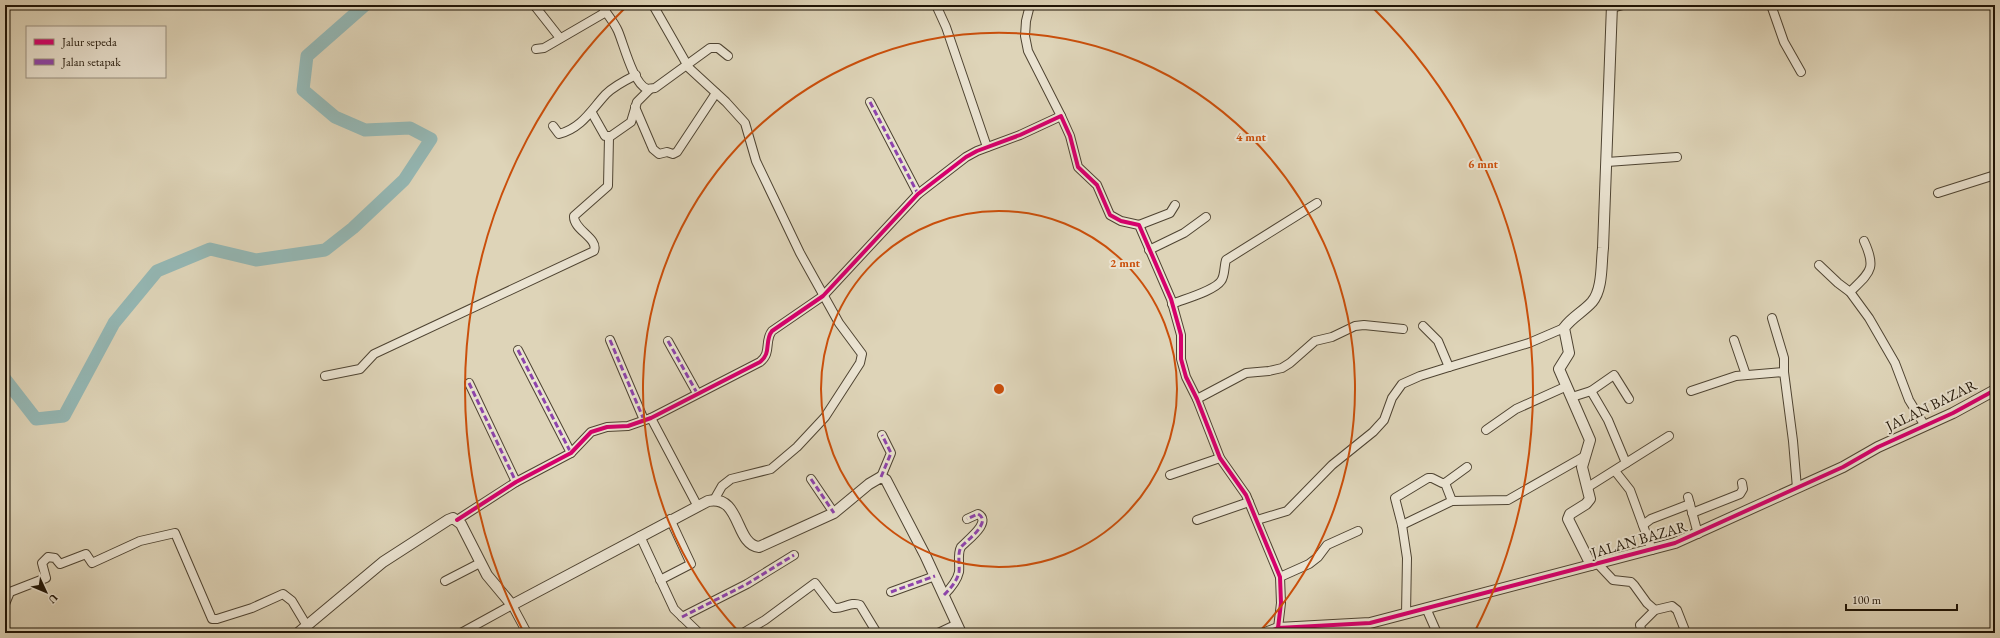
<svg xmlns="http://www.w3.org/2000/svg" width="2000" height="638" viewBox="0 0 2000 638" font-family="'EB Garamond',serif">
	<rect width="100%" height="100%" fill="#ded4b8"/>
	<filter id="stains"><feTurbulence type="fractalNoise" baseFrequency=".005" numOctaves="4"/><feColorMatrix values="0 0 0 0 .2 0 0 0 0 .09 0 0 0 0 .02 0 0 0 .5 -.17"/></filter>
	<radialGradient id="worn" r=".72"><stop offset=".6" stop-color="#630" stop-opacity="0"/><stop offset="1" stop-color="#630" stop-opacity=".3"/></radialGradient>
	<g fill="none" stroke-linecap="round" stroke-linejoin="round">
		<path stroke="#94b7b4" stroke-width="13" d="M 5,379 L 36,419 L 64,416 L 114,323 L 157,271 L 210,249 L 256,260 L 325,250 L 353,228 L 404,180 L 431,139 L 410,128 L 365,130 L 335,117 L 303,90 L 307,56 L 365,5"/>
		<g stroke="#4f4432" stroke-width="10">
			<g id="minor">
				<path d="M 534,5 L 560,38"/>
				<path d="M 601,5 L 606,12"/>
				<path d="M 653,5 L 689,68 L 726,102 L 745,123 L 756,161 L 800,253 L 839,323 L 862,354 L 860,363 L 825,417 L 797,447 L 771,469 L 731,479 L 722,486 L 714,500"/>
				<path d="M 936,5 L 946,27 L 987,147"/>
				<path d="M 1028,5 L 1029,9 L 1026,21 L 1025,36 L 1028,51 L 1061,116"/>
				<path d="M 1771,5 L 1784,42 L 1801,72"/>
				<path d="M 1612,8 L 1623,5"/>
				<path d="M 536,49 L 544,48 L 606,12 C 610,18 615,24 618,31 C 624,45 633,83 647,89 L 655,88 L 710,48 L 718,48 L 728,56"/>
				<path d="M 870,102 L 918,194"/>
				<path d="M 635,107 L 653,149 L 659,154 L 667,152 L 673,154 L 677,152 L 716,93"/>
				<path d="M 592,113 L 605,136 L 611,136 L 631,122 L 637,102 L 650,89"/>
				<path d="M 553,126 L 559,134 C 582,128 591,110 606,94 C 614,86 626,80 636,75"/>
				<path d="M 1607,162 L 1677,157"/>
				<path d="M 1938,193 L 1995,175"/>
				<path d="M 1139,225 L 1170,213 L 1175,205"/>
				<path d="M 1149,250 L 1184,233 L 1206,217"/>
				<path d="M 1819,265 L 1838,283 L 1850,292 L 1869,318 L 1895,363 L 1909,400 L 1925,426"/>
				<path d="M 1850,292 C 1870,272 1877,269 1864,241"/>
				<path d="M 1172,304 C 1184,299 1214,291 1221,281 C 1225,276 1224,266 1226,260 L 1317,203"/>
				<path d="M 1772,318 L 1784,358 L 1784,372"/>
				<path d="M 1423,326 L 1438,341 L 1449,367 L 1529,343 L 1564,328"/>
				<path d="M 610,340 L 644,420"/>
				<path d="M 1734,340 L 1746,375"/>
				<path d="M 668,341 L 697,393"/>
				<path d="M 518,350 L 571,453"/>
				<path d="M 325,376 L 360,369 L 374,354 L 594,251 C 599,238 573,230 574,216 L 608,186 L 609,137"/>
				<path d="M 469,383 L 516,482"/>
				<path d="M 1591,391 L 1608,420 L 1626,463"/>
				<path d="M 1691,391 L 1736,376 L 1784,372 L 1793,441 L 1797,488"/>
				<path d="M 1572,397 L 1591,391 L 1614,375 L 1629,399"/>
				<path d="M 1197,399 L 1246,373 L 1269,371 L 1282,368 L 1290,363 L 1315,341 L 1332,337 L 1355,326 L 1364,325 L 1403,329"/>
				<path d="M 651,418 L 697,505"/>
				<path d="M 1486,430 L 1516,409 L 1567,386"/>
				<path d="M 1615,471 L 1630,490 L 1652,550"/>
				<path d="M 1170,475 L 1220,458"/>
				<path d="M 881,477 L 891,453 L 882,435"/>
				<path d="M 811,479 L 834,513"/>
				<path d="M 1445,483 L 1452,501"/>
				<path d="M 1588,487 L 1669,436"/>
				<path d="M 1688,497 L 1698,534"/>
				<path d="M 1692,513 L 1740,494 L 1743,489 L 1742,483"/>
				<path d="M 457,520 L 516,482 L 571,453 L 591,432 L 607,427 L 628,426 L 651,418 L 760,362 C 772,353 764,341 772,331 L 823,296 L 918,194 L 966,157 L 977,151 L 1020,135 L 1061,116 L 1070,136 L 1078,167 L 1097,185 L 1110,215 L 1121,221 L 1139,225 L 1171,299 L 1181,335 L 1181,359 L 1186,377 L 1197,399 L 1220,458 L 1246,495 L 1280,577 L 1281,603 L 1278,628"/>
				<path d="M 1197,520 L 1249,502"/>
				<path d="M 1257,520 L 1287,511 L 1332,465 L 1373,432 L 1384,420 L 1392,398 L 1402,384 L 1420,376 L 1449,367"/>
				<path d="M 1402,525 L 1452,501 L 1508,500 L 1585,456"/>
				<path d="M 1643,525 L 1651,519 L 1690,504"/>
				<path d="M 640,536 L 674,609 L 699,633"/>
				<path d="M 1597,563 L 1613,580 L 1631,582 L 1634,585 L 1647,603 L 1655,610"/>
				<path d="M 1280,577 L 1309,564 L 1318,557 L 1327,545 L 1358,531"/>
				<path d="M 660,580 L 691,564 L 670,519"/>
				<path d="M 445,581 L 480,563"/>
				<path d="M 891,592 L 935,576"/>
				<path d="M 944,595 C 951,588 957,581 959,572 C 960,564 957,554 961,547 C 966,541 993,522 978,514 L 967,519"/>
				<path d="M 5,604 L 10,592 L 46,578 L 42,563 L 48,557 L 55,558 L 60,564 L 86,554 L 92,563 L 140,541 L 175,533 L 212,619 L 217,619 L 252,608 L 283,594 L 292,601 L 307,626"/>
				<path d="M 1426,608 L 1437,633"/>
				<path d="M 1406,614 L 1407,558 L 1402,525 L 1395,498 L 1428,478 L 1432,478 L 1442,483 L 1445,483 L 1467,467"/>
				<path d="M 682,617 L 747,584 L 794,555"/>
				<path d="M 461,633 L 512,605 L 527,633"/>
				<path d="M 743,633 L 765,620 L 815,583 L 834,608 C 843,609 851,601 860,605 L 877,633"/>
				<path d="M 938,633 L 957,624"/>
				<path d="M 1642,633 L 1640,625 L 1655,610 L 1672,606 L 1677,610 L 1686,633"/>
			</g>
		</g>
		<g stroke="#4f4432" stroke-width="12">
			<g id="tertiary">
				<path d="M 1591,565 L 1568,519 L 1570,514 L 1586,504 L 1590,499 L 1582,467 L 1590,440 L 1559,369 L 1569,353 L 1564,328 C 1572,317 1583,312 1592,302 C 1603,289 1601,264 1603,248 L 1612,5"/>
				<path d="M 298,633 L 383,562 L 448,520 L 453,518 L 461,524 L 487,575 L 512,605 L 708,501 C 741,494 735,545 759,547 L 834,513 L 869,484 L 881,477 L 886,480 L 925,555 L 961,633"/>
				<path d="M 1265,633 L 1278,628 L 1370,623 L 1675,543 L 1843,467 L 1878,447 L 1953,413 L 1995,390"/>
			</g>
		</g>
		<use href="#minor" stroke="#eae3d1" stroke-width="8"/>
		<use href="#tertiary" stroke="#eae3d1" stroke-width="10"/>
		<g stroke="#8e44ad" stroke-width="3" stroke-dasharray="6 3" stroke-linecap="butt">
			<path d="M 870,102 L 918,194"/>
			<path d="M 610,340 L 644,420"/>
			<path d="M 668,341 L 697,393"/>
			<path d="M 518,350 L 571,453"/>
			<path d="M 469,383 L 516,482"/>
			<path d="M 881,477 L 891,453 L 882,435"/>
			<path d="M 811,479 L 834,513"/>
			<path d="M 891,592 L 935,576"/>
			<path d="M 944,595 C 951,588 957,581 959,572 C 960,564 957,554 961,547 C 966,541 993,522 978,514 L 967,519"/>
			<path d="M 682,617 L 747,584 L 794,555"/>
		</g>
		<g stroke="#eae3d1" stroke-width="6">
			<g id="cycleway">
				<path d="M 457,520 L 516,482 L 571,453 L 591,432 L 607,427 L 628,426 L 651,418 L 760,362 C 772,353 764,341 772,331 L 823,296 L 918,194 L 966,157 L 977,151 L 1020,135 L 1061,116 L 1070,136 L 1078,167 L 1097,185 L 1110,215 L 1121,221 L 1139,225 L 1171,299 L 1181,335 L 1181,359 L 1186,377 L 1197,399 L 1220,458 L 1246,495 L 1280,577 L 1281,603 L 1278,628"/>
				<path d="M 1265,633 L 1278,628 L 1370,623 L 1675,543 L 1843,467 L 1878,447 L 1953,413 L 1995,390"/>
			</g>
		</g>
		<use href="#cycleway" stroke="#d6006c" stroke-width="4"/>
	</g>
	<g fill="none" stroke="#ca4f0b" stroke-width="2">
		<circle cx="999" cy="389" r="178"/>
		<path d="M739 632A356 356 0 1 1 1259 632"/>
		<path d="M523 631A534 534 0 0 1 625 8M1373 8A534 534 0 0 1 1475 631"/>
	</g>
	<g text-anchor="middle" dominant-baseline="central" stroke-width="4" stroke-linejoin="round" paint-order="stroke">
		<g font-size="15" fill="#1f1406" stroke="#eae3d1">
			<text transform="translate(1931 405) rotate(-26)">JALAN BAZAR</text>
			<text transform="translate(1639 539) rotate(-16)">JALAN BAZAR</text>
		</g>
	</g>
	<circle cx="999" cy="389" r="6" fill="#ca4f0b" stroke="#eae3d1" stroke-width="2"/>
	<g font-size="12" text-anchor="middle" font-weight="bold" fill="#ca4f0b" stroke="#eae3d1" stroke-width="4" stroke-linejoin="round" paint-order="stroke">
		<text x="1251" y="141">4 mnt</text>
		<text x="1483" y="168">6 mnt</text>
		<text x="1125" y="267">2 mnt</text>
	</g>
	<rect width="2000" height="638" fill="none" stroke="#ded4b8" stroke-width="20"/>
	<rect x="6" y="6" width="1988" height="626" fill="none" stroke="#1f1406" stroke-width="2"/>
	<rect x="10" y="10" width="1980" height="618" fill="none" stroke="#1f1406"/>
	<rect x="26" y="26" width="140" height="52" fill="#eae3d1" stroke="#999080"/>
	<rect x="34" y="39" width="20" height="6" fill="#d6006c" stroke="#999080"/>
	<text x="62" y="46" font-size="12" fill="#1f1406">Jalur sepeda</text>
	<rect x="34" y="59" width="20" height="6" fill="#8e44ad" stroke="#999080"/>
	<text x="62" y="66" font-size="12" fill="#1f1406">Jalan setapak</text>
	<g transform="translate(46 592) rotate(134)" stroke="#eae3d1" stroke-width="3" paint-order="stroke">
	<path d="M0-3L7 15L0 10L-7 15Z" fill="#1f1406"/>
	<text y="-6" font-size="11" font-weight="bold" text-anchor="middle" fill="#1f1406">U</text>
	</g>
	<path d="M1846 604v6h111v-6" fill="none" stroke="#1f1406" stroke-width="2"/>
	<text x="1852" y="604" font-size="12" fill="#1f1406" stroke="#eae3d1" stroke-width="3" paint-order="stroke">100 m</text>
	<rect width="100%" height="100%" filter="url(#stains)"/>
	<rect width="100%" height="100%" fill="url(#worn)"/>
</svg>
